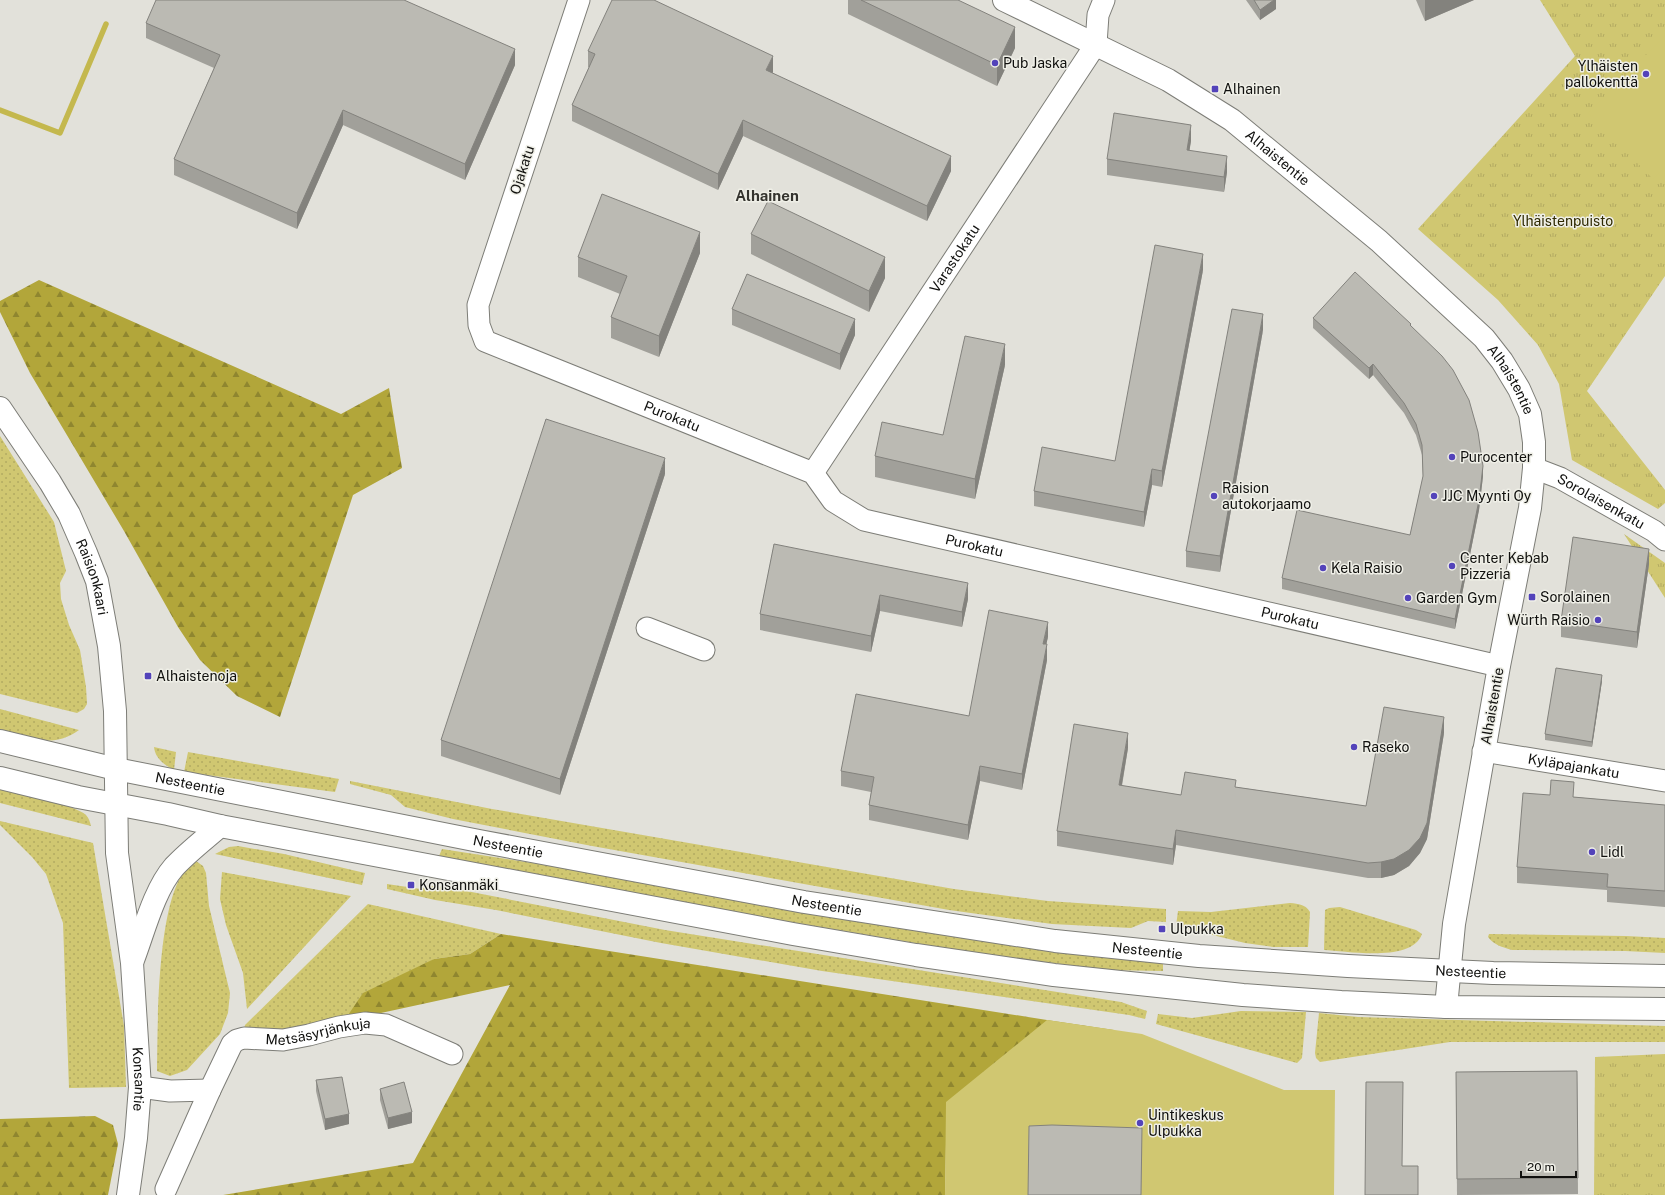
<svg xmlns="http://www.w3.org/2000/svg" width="1665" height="1195" viewBox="0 0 1665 1195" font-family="'Public Sans',sans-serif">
	<defs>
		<pattern id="grass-dots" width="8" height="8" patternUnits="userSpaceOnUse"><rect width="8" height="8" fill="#d0c771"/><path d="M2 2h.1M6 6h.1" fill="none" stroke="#b2aa61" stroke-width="1.8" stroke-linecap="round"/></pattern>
		<pattern id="forest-firs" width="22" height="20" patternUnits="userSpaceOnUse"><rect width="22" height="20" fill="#b2a63a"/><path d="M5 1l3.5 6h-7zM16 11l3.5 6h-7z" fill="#8f862f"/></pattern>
		<pattern id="park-tufts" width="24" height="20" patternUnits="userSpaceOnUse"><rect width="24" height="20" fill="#d0c771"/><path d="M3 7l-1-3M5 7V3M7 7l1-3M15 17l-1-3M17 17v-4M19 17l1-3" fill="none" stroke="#b2aa61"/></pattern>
	</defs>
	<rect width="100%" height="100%" fill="#e2e1da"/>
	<g fill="url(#grass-dots)">
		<path d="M 0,436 L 54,522 L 66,571 L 60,583 L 61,599 L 69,625 L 80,650 L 86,687 L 87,704 L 84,709 L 77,713 L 0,694 Z"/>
		<path d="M 0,709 L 79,730 C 51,750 30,737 0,729 Z"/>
		<path d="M 154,747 L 176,752 L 174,770 C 164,765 155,758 154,747 Z"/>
		<path d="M 188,752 L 339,779 L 335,792 L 184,772 Z"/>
		<path d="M 350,781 L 492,809 L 954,889 L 1048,901 L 1166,909 L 1166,922 L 1148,921 L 1131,928 L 1052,924 L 949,910 L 592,846 L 453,819 L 405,807 L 391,795 L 350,784 Z"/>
		<path d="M 0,788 C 17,793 76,805 86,815 C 89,818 90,822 91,826 L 0,803 Z"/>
		<path d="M 0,821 L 93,843 L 124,1026 L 126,1087 L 69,1088 L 63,923 L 46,874 L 32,857 L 0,825 Z"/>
		<path d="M 238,846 L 284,854 L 365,873 L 362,885 L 215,854 L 229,847 Z"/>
		<path d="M 442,849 L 571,869 L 705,895 L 955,937 L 1105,957 L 1163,962 L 1163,971 L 1105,970 L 956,950 L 703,907 L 568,880 L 439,856 Z"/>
		<path d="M 196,861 L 203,866 L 206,873 L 209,906 L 230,993 L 228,1013 L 220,1034 L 187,1070 L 170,1076 L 157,1071 C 158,1031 155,879 196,861 Z"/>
		<path d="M 222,872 L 351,896 L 247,1009 L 243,973 L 226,925 L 220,899 Z"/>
		<path d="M 387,884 L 421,889 L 421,885 L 446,887 L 665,930 L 1121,1002 L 1147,1011 L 1145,1019 L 1129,1015 L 822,971 L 661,943 L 496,910 L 435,900 L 387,889 Z"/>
		<path d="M 1290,903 C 1299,904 1305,904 1310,912 L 1308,947 L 1273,947 L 1245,943 L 1176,926 L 1178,911 L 1211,912 Z"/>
		<path d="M 368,904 L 501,934 L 470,954 L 434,959 L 344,1021 L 241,1043 L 245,1025 Z"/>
		<path d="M 1340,907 L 1416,930 L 1422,934 C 1412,963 1347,951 1324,950 L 1325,910 L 1329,908 Z"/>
		<path d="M 1489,934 L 1626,936 L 1665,938 L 1665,953 L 1625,951 L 1512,950 C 1502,947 1494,945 1488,937 Z"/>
		<path d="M 1241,1011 L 1306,1012 L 1302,1058 L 1297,1063 L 1156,1024 L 1158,1014 L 1192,1018 Z"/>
		<path d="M 1319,1013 L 1358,1017 L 1665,1026 L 1665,1042 L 1450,1042 L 1320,1062 L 1316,1058 L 1315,1053 Z"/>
	</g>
	<g fill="url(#forest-firs)">
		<path d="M 39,280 L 341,414 L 389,388 L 402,468 L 353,495 L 280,717 L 237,696 L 200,660 L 178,627 L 124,531 L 30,373 L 0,312 L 0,301 Z"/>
		<path d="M 501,934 L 1047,1020 L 1114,1030 L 946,1144 L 945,1195 L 223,1195 L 413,1163 L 510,985 L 344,1021 L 363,993 L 434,959 L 470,954 Z"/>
		<path d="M 95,1116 L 113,1125 L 118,1144 L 108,1195 L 0,1195 L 0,1119 Z"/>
	</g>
	<g fill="url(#park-tufts)">
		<path d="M 1540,0 L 1665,0 L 1665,276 L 1587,391 L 1665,490 L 1665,503 L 1658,509 L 1572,460 L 1559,384 L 1538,345 L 1498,300 L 1418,229 L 1575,56 Z"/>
		<path d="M 1624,534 L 1665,563 L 1665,598 Z"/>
		<path d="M 1665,1054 L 1665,1195 L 1594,1195 L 1595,1057 Z"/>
	</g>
	<g fill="#d0c771">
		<path d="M 1665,36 L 1665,167 L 1653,179 L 1588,113 Z"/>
		<path d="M 1047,1020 L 1142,1034 L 1284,1090 L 1335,1090 L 1334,1195 L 945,1195 L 946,1102 Z"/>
	</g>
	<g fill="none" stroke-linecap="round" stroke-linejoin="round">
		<path stroke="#c4b84e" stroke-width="5.5" d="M 0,110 L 60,133 L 106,24"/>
		<g stroke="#7d7d77" stroke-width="23">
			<g id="street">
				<path id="s1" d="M 579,0 L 478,305 L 479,325 L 485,341 L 813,473 L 833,501 L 864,520 L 1499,666"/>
				<path id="s2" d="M 1534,468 L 1560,478 L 1654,531 L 1665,540"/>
				<path id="s3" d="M 813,473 L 1096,44 L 1098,15 L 1104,0"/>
				<path d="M 647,628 L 704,650"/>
				<path id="s4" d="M 1483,751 L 1665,781"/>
				<path d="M 140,1087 L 170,1091 L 210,1090"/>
				<path id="s5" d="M 166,1189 L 210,1090 L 232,1044 L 237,1040 L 244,1038 L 283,1040 L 309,1035 L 339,1027 L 365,1023 L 386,1025 L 452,1054"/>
			</g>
		</g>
		<g stroke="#7d7d77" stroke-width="24">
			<g id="secondary">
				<path id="s6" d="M 1004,0 L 1168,80 L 1232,120 L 1379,241 L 1484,338 L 1502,361 L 1519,389 L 1530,414 L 1534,442 L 1534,468 L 1530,508 L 1499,666 L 1454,924 L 1446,1007"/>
				<path id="s7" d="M 0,408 L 50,482 L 69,514 L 86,553 L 97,581 L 109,646 L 115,711 L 117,853 L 132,963 L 140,1087 L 136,1138 L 128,1195"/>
				<path d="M 133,960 C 144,931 154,890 174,867 C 188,852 205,839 220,826"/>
			</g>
		</g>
		<g stroke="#7d7d77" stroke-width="24">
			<g id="primary">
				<path id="s8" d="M 0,741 L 116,769 L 479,841 L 804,902 L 1055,941 L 1199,956 L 1348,966 L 1493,973 L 1665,976"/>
				<path d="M 0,778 L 78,797 L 168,814 L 220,826 L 793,934 L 916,955 L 1054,975 L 1243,995 L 1341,1002 L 1446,1007 L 1665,1009"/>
			</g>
		</g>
		<use href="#street" stroke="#fff" stroke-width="21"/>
		<use href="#secondary" stroke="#fff" stroke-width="22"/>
		<use href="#primary" stroke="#fff" stroke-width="22"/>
	</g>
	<g fill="#a1a09a">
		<path d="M 848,0 L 958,0 L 1015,48 L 997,86 L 848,14 Z"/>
		<path d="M 1246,0 L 1276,0 L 1276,9 L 1260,20 Z"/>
		<path d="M 1416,0 L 1474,0 L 1425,21 Z"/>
		<path d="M 146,23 L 515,65 L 465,180 L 343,125 L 297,229 L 174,175 L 174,159 L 214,68 L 146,38 Z"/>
		<path d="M 588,51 L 773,72 L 772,73 L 951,171 L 927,221 L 743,136 L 718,190 L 572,121 L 572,105 L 589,67 L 588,67 Z"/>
		<path d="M 1191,141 L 1189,151 L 1227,172 L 1224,192 L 1107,175 L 1107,159 Z"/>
		<path d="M 751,234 L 885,278 L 869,312 L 751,254 Z"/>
		<path d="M 700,253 L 659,357 L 611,338 L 611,317 L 620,294 L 578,277 L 578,257 Z"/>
		<path d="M 1203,270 L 1162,487 L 1152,485 L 1144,527 L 1034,506 L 1034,491 L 1115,461 Z"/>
		<path d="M 732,309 L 855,335 L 840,370 L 732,325 Z"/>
		<path d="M 1313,318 L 1411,326 L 1483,476 L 1479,510 L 1455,629 L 1282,589 L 1282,578 L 1410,535 L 1423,477 L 1422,455 L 1416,435 L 1404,413 L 1373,375 L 1369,379 L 1313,328 Z"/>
		<path d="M 1263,330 L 1220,572 L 1186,567 L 1186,551 Z"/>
		<path d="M 1005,365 L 975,499 L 875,477 L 875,456 L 943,435 Z"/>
		<path d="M 665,474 L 560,795 L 441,756 L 441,740 Z"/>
		<path d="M 774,544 L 968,599 L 962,627 L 880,611 L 871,652 L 760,630 L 760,614 Z"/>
		<path d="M 1649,564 L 1637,648 L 1561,637 L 1561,621 Z"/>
		<path d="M 1048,637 L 1046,644 L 1047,660 L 1022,790 L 980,781 L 968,840 L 869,820 L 869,805 L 871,792 L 841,786 L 841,771 L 969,716 Z"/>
		<path d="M 1602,681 L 1592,747 L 1545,740 L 1545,734 Z"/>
		<path d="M 1444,733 L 1427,839 L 1420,853 L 1409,866 L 1394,875 L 1381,878 L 1368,878 L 1176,845 L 1173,865 L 1057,846 L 1057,831 L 1128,748 L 1122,786 L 1181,795 L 1236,787 L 1366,806 Z"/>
		<path d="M 1574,797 L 1665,805 L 1665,907 L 1607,902 L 1607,890 L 1517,883 L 1517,867 Z"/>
		<path d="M 1577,1071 L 1578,1194 L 1457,1195 L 1456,1072 Z"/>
		<path d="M 316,1080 L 349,1124 L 325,1130 L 316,1091 Z"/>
		<path d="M 380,1089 L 412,1123 L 388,1129 L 380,1100 Z"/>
	</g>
	<g fill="#83827d">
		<path d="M 1274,0 L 1276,0 L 1276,9 L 1260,20 L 1260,10 Z"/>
		<path d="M 1425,0 L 1474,0 L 1425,21 Z"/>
		<path d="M 1015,27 L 1015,48 L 997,86 L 997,65 Z"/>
		<path d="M 515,49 L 515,65 L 465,180 L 465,164 Z"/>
		<path d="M 773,56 L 773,72 L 766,86 L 766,70 Z"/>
		<path d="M 343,110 L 343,125 L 297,229 L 297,213 Z"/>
		<path d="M 743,120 L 743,136 L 718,190 L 718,174 Z"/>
		<path d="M 1191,125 L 1191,141 L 1187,166 L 1187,150 Z"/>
		<path d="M 951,156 L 951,171 L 927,221 L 927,206 Z"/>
		<path d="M 1227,156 L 1227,172 L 1224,192 L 1224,177 Z"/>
		<path d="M 700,232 L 700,253 L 659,357 L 659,336 Z"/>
		<path d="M 1203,254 L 1203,270 L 1162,487 L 1162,471 Z"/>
		<path d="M 885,257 L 885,278 L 869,312 L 869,291 Z"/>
		<path d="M 1263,314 L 1263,330 L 1220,572 L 1220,556 Z"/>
		<path d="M 855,319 L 855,335 L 840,370 L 840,354 Z"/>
		<path d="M 1005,344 L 1005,365 L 975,499 L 975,479 Z"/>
		<path d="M 1373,364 L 1373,375 L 1369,379 L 1369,368 Z"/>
		<path d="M 665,458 L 665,474 L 560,795 L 560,779 Z"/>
		<path d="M 1483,466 L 1483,476 L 1479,510 L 1455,629 L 1455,619 Z"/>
		<path d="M 1152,469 L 1152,485 L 1144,527 L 1144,512 Z"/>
		<path d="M 1649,549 L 1649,564 L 1637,648 L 1637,632 Z"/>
		<path d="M 968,583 L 968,599 L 962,627 L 962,612 Z"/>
		<path d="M 880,595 L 880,611 L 871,652 L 871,636 Z"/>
		<path d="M 1048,622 L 1048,637 L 1043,659 L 1043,644 Z"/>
		<path d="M 1047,644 L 1047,660 L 1022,790 L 1022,774 Z"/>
		<path d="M 1602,675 L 1602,681 L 1592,747 L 1592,742 Z"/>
		<path d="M 1444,717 L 1444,733 L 1427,839 L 1420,853 L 1409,866 L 1394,875 L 1381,878 L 1381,862 Z"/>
		<path d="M 1128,733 L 1128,748 L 1119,801 L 1119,785 Z"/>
		<path d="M 980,766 L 980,781 L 968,840 L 968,825 Z"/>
		<path d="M 1176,830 L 1176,845 L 1173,865 L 1173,849 Z"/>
		<path d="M 412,1112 L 412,1123 L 388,1129 L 388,1118 Z"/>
		<path d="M 349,1114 L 349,1124 L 325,1130 L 325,1119 Z"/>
		<path d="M 1142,1128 L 1142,1149 L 1141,1195 Z"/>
	</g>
	<g fill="#bbbab3" stroke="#83827d">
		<path d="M 156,0 L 404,0 L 515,49 L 465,164 L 343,110 L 297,213 L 174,159 L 220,55 L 146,23 Z"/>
		<path d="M 612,0 L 654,0 L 773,56 L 766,70 L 951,156 L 927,206 L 743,120 L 718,174 L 572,105 L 595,54 L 588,51 Z"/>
		<path d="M 861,0 L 958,0 L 1015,27 L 997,65 Z"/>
		<path d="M 1254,0 L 1274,0 L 1260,10 Z"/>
		<path d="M 1114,113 L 1191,125 L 1187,150 L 1227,156 L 1224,177 L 1107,159 Z"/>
		<path d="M 602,194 L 700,232 L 659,336 L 611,317 L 627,276 L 578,257 Z"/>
		<path d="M 768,201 L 885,257 L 869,291 L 751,234 Z"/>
		<path d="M 1155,245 L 1203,254 L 1162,471 L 1152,469 L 1144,512 L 1034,491 L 1042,447 L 1115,461 Z"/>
		<path d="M 1355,272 L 1411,324 L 1410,325 L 1442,356 L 1453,370 L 1469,400 L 1478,432 L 1483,466 L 1479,500 L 1455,619 L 1282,578 L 1297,510 L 1410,535 L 1423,476 L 1422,445 L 1416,424 L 1404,403 L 1373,364 L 1369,368 L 1313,318 Z"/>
		<path d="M 747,274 L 855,319 L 840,354 L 732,309 Z"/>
		<path d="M 1232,309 L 1263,314 L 1220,556 L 1186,551 Z"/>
		<path d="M 965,336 L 1005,344 L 975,479 L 875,456 L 882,422 L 943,435 Z"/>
		<path d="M 546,419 L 665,458 L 560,779 L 441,740 Z"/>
		<path d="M 1573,537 L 1649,549 L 1637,632 L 1561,621 Z"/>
		<path d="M 774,544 L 968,583 L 962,612 L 880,595 L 871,636 L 760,614 Z"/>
		<path d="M 989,610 L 1048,622 L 1043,644 L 1047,644 L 1022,774 L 980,766 L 968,825 L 869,805 L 874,777 L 841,771 L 856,694 L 969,716 Z"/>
		<path d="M 1556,668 L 1602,675 L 1592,742 L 1545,734 Z"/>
		<path d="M 1384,707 L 1444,717 L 1427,823 L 1420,838 L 1409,850 L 1394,859 L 1381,862 L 1368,863 L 1176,830 L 1173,849 L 1057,831 L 1074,724 L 1128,733 L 1119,785 L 1181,795 L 1185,772 L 1236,780 L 1235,787 L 1366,806 Z"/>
		<path d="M 1551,780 L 1574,782 L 1573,797 L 1665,805 L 1665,891 L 1607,887 L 1608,874 L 1517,867 L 1523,793 L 1550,795 Z"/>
		<path d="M 1577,1071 L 1578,1178 L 1457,1179 L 1456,1072 Z"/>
		<path d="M 342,1077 L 349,1114 L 325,1119 L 316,1080 Z"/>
		<path d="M 404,1082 L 412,1112 L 388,1118 L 380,1089 Z"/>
		<path d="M 1366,1082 L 1403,1082 L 1402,1166 L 1418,1166 L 1418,1195 L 1365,1195 Z"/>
		<path d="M 1052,1125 L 1142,1128 L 1141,1195 L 1028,1195 L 1029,1126 Z"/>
	</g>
	<g fill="#5343ba" stroke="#efefe7" stroke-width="1.5">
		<circle cx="995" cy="63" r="4"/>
		<circle cx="1646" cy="74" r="4"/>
		<rect x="1211" y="85" width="8" height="8" rx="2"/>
		<circle cx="1452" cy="457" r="4"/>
		<circle cx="1214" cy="496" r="4"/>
		<circle cx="1434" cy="496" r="4"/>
		<circle cx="1452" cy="566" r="4"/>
		<circle cx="1323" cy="568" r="4"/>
		<rect x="1528" y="593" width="8" height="8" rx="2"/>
		<circle cx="1408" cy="598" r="4"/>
		<circle cx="1598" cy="620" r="4"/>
		<rect x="144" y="672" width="8" height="8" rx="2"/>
		<circle cx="1354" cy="747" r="4"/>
		<circle cx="1592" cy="852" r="4"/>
		<rect x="407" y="881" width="8" height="8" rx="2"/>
		<rect x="1158" y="925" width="8" height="8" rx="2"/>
		<circle cx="1140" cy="1123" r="4"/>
	</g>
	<g text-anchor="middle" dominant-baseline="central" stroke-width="3" stroke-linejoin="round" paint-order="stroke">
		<g font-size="14" fill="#10100e" stroke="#efefe7" text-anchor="start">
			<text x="1003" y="63">Pub Jaska</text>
			<text x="1638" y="66" text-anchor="end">Ylhäisten<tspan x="1638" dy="16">pallokenttä</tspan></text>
			<text x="1223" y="89">Alhainen</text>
			<text x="1460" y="457">Purocenter</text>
			<text x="1222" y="488">Raision<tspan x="1222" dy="16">autokorjaamo</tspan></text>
			<text x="1442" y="496">JJC Myynti Oy</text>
			<text x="1460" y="558">Center Kebab<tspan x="1460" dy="16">Pizzeria</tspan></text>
			<text x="1331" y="568">Kela Raisio</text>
			<text x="1540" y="597">Sorolainen</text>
			<text x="1416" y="598">Garden Gym</text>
			<text x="1590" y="620" text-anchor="end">Würth Raisio</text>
			<text x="156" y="676">Alhaistenoja</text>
			<text x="1362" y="747">Raseko</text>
			<text x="1600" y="852">Lidl</text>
			<text x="419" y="885">Konsanmäki</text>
			<text x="1170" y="929">Ulpukka</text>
			<text x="1148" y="1115">Uintikeskus<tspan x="1148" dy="16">Ulpukka</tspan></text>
		</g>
		<g font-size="14" fill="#10100e" stroke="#efefe7">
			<text stroke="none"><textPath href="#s6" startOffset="317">Alhaistentie</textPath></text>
			<text transform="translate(522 170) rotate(-72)">Ojakatu</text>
			<text stroke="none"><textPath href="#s3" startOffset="257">Varastokatu</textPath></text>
			<text stroke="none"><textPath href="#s6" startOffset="641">Alhaistentie</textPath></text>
			<text stroke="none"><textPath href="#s1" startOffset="560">Purokatu</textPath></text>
			<text stroke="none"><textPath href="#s2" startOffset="75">Sorolaisenkatu</textPath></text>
			<text stroke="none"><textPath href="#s1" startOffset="896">Purokatu</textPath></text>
			<text stroke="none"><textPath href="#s7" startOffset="194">Raisionkaari</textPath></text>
			<text stroke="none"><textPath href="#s1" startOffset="1220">Purokatu</textPath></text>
			<text transform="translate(1492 706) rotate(-80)">Alhaistentie</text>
			<text stroke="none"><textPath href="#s4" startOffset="92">Kyläpajankatu</textPath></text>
			<text stroke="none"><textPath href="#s8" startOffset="195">Nesteentie</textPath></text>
			<text stroke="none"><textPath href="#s8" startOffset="519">Nesteentie</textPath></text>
			<text stroke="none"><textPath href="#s8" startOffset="843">Nesteentie</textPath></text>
			<text stroke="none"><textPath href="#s8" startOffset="1167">Nesteentie</textPath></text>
			<text stroke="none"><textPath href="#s8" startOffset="1491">Nesteentie</textPath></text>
			<text stroke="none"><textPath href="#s5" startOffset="248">Metsäsyrjänkuja</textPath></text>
			<text stroke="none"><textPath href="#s7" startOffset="700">Konsantie</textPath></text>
		</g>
		<g font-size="14" fill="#2f2a00" stroke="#efefe7">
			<text x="1563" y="221">Ylhäistenpuisto</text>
		</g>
		<g font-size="15" font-weight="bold" fill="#35342f" stroke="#efefe7">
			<text x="767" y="195">Alhainen</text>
		</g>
	</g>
	<path d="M1521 1171v6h55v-6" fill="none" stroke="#10100e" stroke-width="2"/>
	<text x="1527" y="1171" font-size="12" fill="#10100e" stroke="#efefe7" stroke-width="3" paint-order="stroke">20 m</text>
</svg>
